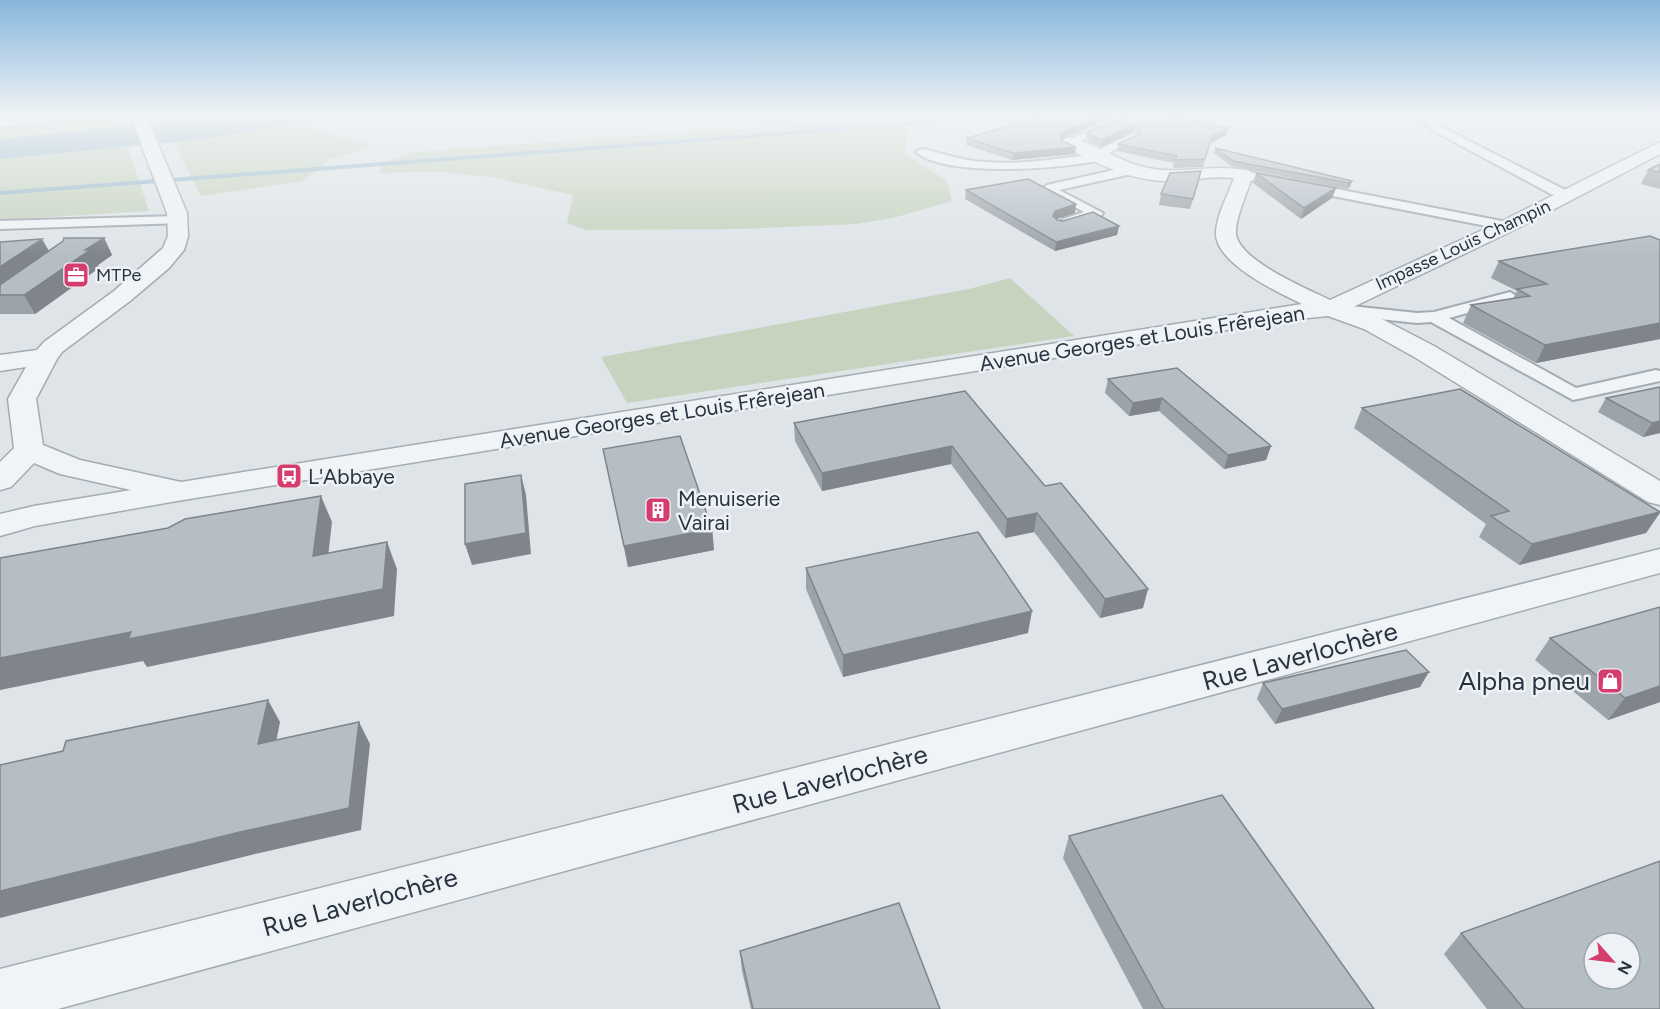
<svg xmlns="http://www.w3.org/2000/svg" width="1660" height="1009" viewBox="0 0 1660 1009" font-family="Figtree,sans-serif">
	<rect width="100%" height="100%" fill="#dee4e8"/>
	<g fill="#c7d3bf">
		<path d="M 171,115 L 332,115 L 288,122 L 374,146 L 330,159 L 302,181 L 201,196 L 163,121 Z"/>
		<path d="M 105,116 L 119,120 L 149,211 L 0,220 L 0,128 Z"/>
		<path d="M 896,121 L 907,130 L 905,154 L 947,181 L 952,201 L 893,218 L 857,224 L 738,229 L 585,230 L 567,223 L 573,195 L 490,177 L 440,172 L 379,173 L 383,163 L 413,152 L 716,130 Z"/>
		<path d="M 1010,278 L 1074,336 L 627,403 L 601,357 L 969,289 Z"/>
	</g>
	<path fill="#97b8ca" d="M 289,115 L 311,115 L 194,132 L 192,129 Z"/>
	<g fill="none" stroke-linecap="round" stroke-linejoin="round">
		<path fill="#97b8ca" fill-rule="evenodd" d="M 958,115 L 970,115 L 913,125 L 829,132 L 0,195 L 0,191 L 829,128 L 913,121 Z"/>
		<path fill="#97b8ca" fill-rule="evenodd" d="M 234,115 L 311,115 L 307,122 L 296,124 L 205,139 L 0,159 L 0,139 Z"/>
		<g stroke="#a3acb2" stroke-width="4">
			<g id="lane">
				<path d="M 1417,115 L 1428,115 L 1440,126 L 1575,195 L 1569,199 L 1551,194 L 1432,130 Z"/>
				<path d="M 1114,121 L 1118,122 L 1118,126 L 1072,144 L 1068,145 L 1062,142 Z"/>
				<path d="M 1135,133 L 1139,134 L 1139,138 L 1112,151 L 1105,159 C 1067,169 946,178 916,152 L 922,149 C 937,152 952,157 967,160 C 1010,167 1054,159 1097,154 L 1104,147 Z"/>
				<path d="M 1132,166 L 1138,170 L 1136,173 L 1059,190 L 1103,213 L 1101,216 L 1068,226 L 1063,225 L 1061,222 L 1063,219 L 1084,212 L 1041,189 L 1047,185 Z"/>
				<path d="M 1244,171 L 1507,222 L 1514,226 L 1507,230 L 1240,178 L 1238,175 L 1240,172 Z"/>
				<path d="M 178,216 L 185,220 L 183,223 L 0,229 L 0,221 Z"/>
				<path d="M 1510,292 L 1518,297 L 1516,300 L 1449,318 L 1576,388 L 1656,370 L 1660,371 L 1660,381 L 1573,400 L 1431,322 L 1417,323 L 1332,314 L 1324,309 L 1332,304 L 1417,313 L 1434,312 Z"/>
			</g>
		</g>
		<g stroke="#a3acb2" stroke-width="3">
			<g id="street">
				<path d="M 21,115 L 73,115 L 65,120 L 0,127 L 0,117 Z"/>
				<path d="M 130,115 L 146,115 L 187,213 L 188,236 L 184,250 L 169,268 L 130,301 L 62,352 L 57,359 L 36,399 L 43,445 L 80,460 L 181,482 L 1302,304 C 1279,293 1214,263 1216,232 C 1217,214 1228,195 1234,178 C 1210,175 1187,182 1164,181 C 1127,180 1094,161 1062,146 L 1060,142 L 1068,137 C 1098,144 1123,165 1154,169 C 1187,174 1216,163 1250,171 L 1253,175 C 1248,191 1235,218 1236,234 C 1239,261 1308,289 1330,300 L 1500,222 L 1660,142 L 1660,154 L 1514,230 L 1351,308 L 1382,319 L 1434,346 L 1660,481 L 1660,505 L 1648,502 L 1416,358 L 1364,329 L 1328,316 L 1288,320 L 177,501 L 35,526 L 0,536 L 0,514 L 34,506 L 131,490 L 60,474 L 34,463 L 11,487 L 0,490 L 0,462 L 14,448 L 8,399 L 26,367 L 0,371 L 0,355 L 37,350 L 44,342 L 114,291 L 163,248 L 168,236 L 167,213 Z"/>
				<path d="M 1660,549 L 1660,573 L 58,1009 L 0,1009 L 0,969 Z"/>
			</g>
		</g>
		<use href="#lane" fill="#f1f4f7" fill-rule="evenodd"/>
		<use href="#street" fill="#f1f4f7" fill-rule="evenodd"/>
	</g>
	<g fill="#9ca3a9">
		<path d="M 1119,115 L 1062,139 L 1062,141 L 1075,154 L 1012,160 L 966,145 L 967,138 Z"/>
		<path d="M 1128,115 L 1228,128 L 1226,135 L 1210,143 L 1203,167 L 1173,168 L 1174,163 L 1117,151 L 1118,144 L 1140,134 L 1140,132 L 1134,131 L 1101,147 L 1086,140 L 1087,133 Z"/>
		<path d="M 1215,148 L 1352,181 L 1350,186 L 1347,189 L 1231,166 L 1214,153 Z"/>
		<path d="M 1660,164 L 1660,189 L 1641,184 L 1648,170 Z"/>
		<path d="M 1256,173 L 1336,188 L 1332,198 L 1301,219 L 1253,183 Z"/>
		<path d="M 1199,181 L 1190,209 L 1159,205 L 1161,194 Z"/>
		<path d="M 966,190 L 1075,213 L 1056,219 L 1057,220 L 1119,226 L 1117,235 L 1055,251 L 965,199 Z"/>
		<path d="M 104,238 L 112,255 L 98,265 L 99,268 L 35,314 L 0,314 L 0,242 L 49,251 Z"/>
		<path d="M 1660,240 L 1660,339 L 1536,363 L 1463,323 L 1471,305 L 1513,299 L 1517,291 L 1491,278 L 1499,261 Z"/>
		<path d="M 1177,368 L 1271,446 L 1266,460 L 1224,469 L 1159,411 L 1129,416 L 1105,393 L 1108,379 Z"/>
		<path d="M 1660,387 L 1660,433 L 1643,437 L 1598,412 L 1606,398 Z"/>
		<path d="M 965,391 L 1143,608 L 1100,618 L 1034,532 L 1005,538 L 951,464 L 822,491 L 795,441 L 794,423 Z"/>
		<path d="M 1362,408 L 1660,512 L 1660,513 L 1646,533 L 1519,565 L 1479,537 L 1486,524 L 1354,428 Z"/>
		<path d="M 603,449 L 712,529 L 714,550 L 628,567 Z"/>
		<path d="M 806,568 L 1028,633 L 843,677 L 806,589 Z"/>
		<path d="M 1660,607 L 1660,702 L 1608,720 L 1535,660 L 1550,638 Z"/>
		<path d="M 1263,683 L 1420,687 L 1275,724 L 1257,699 Z"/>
		<path d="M 1069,836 L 1374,1009 L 1143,1009 L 1063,858 Z"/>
		<path d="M 1461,933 L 1660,1009 L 1487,1009 L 1444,954 Z"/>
		<path d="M 740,951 L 940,1009 L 751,1009 L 742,971 Z"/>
	</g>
	<g fill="#7f858a">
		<path d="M 1104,115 L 1119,115 L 1059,140 L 1060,133 Z"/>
		<path d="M 1135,124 L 1134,131 L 1101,147 L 1102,140 Z"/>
		<path d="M 1228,128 L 1226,135 L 1210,143 L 1203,167 L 1212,136 Z"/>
		<path d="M 1076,147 L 1075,154 L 1012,160 L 1013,153 Z"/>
		<path d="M 1352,181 L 1350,186 L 1347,189 L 1349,183 Z"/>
		<path d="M 1336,188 L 1332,198 L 1301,219 L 1304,208 Z"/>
		<path d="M 1076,204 L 1075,213 L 1054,220 L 1053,216 L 1055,211 Z"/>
		<path d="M 1119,226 L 1117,235 L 1055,251 L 1056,242 Z"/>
		<path d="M 104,238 L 112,255 L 98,265 L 99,268 L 35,314 L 24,295 L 85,250 Z"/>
		<path d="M 42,239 L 52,256 L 0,292 L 0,267 Z"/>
		<path d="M 1660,323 L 1660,339 L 1536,363 L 1545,345 Z"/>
		<path d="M 1162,398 L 1159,411 L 1129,416 L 1133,403 Z"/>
		<path d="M 1660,421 L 1660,433 L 1643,437 L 1652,423 Z"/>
		<path d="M 952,446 L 951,464 L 822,491 L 822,473 Z"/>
		<path d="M 1271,446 L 1266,460 L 1224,469 L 1228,455 Z"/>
		<path d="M 521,475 L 526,495 L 531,554 L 472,565 L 465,544 Z"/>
		<path d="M 321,496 L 332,522 L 325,583 L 313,556 Z"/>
		<path d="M 1660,512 L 1646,533 L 1519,565 L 1532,544 Z"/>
		<path d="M 1037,513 L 1034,532 L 1005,538 L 1007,519 Z"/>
		<path d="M 712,529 L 714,550 L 628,567 L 624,546 Z"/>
		<path d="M 387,542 L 397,569 L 394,616 L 147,667 L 143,661 L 0,690 L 0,658 Z"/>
		<path d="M 1148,589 L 1143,608 L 1100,618 L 1105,599 Z"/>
		<path d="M 1032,611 L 1028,633 L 843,677 L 843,655 Z"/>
		<path d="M 1429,672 L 1420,687 L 1275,724 L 1282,709 Z"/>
		<path d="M 1660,686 L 1660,702 L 1608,720 L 1625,698 Z"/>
		<path d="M 268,700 L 280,722 L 271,767 L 258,744 Z"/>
		<path d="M 359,722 L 370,744 L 361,830 L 255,854 L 0,918 L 0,891 Z"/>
	</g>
	<g fill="#b5bec5" stroke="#7f858a" stroke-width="1.5" fill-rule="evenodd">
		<path d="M 1038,115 L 1104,115 L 1060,133 L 1062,141 L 1076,147 L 1013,153 L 967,138 L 1017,124 Z"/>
		<path d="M 1128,115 L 1166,115 L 1228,128 L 1212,136 L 1205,159 L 1175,160 L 1177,156 L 1118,144 L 1141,133 L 1141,125 L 1135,124 L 1102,140 L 1087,133 Z"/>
		<path d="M 1215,148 L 1352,181 L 1349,183 L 1233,161 Z"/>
		<path d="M 1660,164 L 1660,172 L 1648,170 Z"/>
		<path d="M 1201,171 L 1193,199 L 1161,194 L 1170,173 Z"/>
		<path d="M 1256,173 L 1336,188 L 1304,208 Z"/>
		<path d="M 1028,179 L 1076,204 L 1055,211 L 1053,216 L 1057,220 L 1063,221 L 1093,212 L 1119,226 L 1056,242 L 966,190 Z"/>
		<path d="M 1650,236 L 1660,240 L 1660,323 L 1545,345 L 1471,305 L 1530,296 L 1517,289 L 1547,284 L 1499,261 Z"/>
		<path d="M 64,238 L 104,238 L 85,250 L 90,250 L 24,295 L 0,295 L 0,285 L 63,241 Z"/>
		<path d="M 42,239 L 0,267 L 0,242 Z"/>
		<path d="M 1177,368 L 1271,446 L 1228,455 L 1162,398 L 1133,403 L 1108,379 Z"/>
		<path d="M 1660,387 L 1660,421 L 1652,423 L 1606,398 Z"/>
		<path d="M 1460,389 L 1660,512 L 1532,544 L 1491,516 L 1509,511 L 1362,408 Z"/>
		<path d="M 965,391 L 1045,486 L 1061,483 L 1148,589 L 1105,599 L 1037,513 L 1007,519 L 952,446 L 822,473 L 794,423 Z"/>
		<path d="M 680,436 L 712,529 L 624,546 L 603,449 Z"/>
		<path d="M 521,475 L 526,533 L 465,544 L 465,484 Z"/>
		<path d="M 321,496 L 313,556 L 387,542 L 383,589 L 128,639 L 131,632 L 0,658 L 0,558 L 168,528 L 185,519 Z"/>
		<path d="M 978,532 L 1032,611 L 843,655 L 806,568 Z"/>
		<path d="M 1660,607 L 1660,686 L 1625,698 L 1550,638 Z"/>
		<path d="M 1406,650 L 1429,672 L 1282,709 L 1263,683 Z"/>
		<path d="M 268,700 L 258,744 L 359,722 L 349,808 L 240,832 L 0,891 L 0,765 L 63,751 L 66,741 Z"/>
		<path d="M 1222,795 L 1374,1009 L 1164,1009 L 1069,836 Z"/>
		<path d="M 1660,861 L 1660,1009 L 1524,1009 L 1461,933 ZM 1594,943 L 1630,943 L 1630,979 L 1594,979 Z"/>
		<path d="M 899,903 L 940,1009 L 753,1009 L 740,951 Z"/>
	</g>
	<linearGradient id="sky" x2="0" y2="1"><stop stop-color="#87b6dc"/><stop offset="0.45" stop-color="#f0f3f5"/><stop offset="1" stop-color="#f0f3f5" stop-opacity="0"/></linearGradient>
	<rect width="1660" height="256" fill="url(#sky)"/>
	<defs>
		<g id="office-square" transform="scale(1.35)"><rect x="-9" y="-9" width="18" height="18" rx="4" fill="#d43d6d" stroke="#eef2f6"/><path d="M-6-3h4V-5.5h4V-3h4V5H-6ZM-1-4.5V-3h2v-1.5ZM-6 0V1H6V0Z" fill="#fff"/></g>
		<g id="bus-square" transform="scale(1.35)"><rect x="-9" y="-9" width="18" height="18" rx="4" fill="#d43d6d" stroke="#eef2f6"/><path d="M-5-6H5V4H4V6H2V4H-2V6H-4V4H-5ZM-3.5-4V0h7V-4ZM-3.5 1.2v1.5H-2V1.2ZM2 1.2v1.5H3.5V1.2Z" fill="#fff"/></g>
		<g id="building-square" transform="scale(1.35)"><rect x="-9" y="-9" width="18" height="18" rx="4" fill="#d43d6d" stroke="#eef2f6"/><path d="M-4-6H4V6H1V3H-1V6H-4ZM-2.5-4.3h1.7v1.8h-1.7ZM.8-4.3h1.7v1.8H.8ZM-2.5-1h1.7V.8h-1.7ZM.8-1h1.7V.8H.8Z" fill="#fff"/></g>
		<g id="shop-square" transform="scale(1.35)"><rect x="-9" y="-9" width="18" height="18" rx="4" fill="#d43d6d" stroke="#eef2f6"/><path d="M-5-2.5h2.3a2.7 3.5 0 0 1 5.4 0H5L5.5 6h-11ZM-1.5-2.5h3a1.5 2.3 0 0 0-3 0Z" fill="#fff"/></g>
	</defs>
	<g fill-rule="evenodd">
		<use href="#office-square" x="76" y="275"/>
		<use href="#bus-square" x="289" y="476"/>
		<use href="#building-square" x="658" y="510"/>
		<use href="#shop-square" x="1610" y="681"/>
	</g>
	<g text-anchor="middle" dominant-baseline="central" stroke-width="5" stroke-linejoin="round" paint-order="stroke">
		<g font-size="18" fill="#273440" stroke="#eef2f6">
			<text transform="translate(1463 245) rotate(-25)">Impasse Louis Champin</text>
		</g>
		<g font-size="18" fill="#273440" stroke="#eef2f6" text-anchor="start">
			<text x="96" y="275">MTPe</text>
		</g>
		<g font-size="21" fill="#273440" stroke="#eef2f6">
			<text transform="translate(1142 338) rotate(-9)">Avenue Georges et Louis Frêrejean</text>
			<text transform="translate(662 415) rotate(-9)">Avenue Georges et Louis Frêrejean</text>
		</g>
		<g font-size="21" fill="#273440" stroke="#eef2f6" text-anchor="start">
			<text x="308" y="476">L'Abbaye</text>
			<text x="678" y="498">Menuiserie<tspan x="678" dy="24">Vairai</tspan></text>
		</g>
		<g font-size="26" fill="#273440" stroke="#eef2f6">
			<text transform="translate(1300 656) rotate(-15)">Rue Laverlochère</text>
			<text transform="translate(830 779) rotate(-15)">Rue Laverlochère</text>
			<text transform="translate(360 902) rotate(-15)">Rue Laverlochère</text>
		</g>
		<g font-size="26" fill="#273440" stroke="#eef2f6" text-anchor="end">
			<text x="1590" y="681">Alpha pneu</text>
		</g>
	</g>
	<g transform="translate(1612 961) rotate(118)"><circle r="28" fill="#eef2f6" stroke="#9ea6ad" stroke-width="1.5"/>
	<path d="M0-4.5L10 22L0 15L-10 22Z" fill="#d43d6d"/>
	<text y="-9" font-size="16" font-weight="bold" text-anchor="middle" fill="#273440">N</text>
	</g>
</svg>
